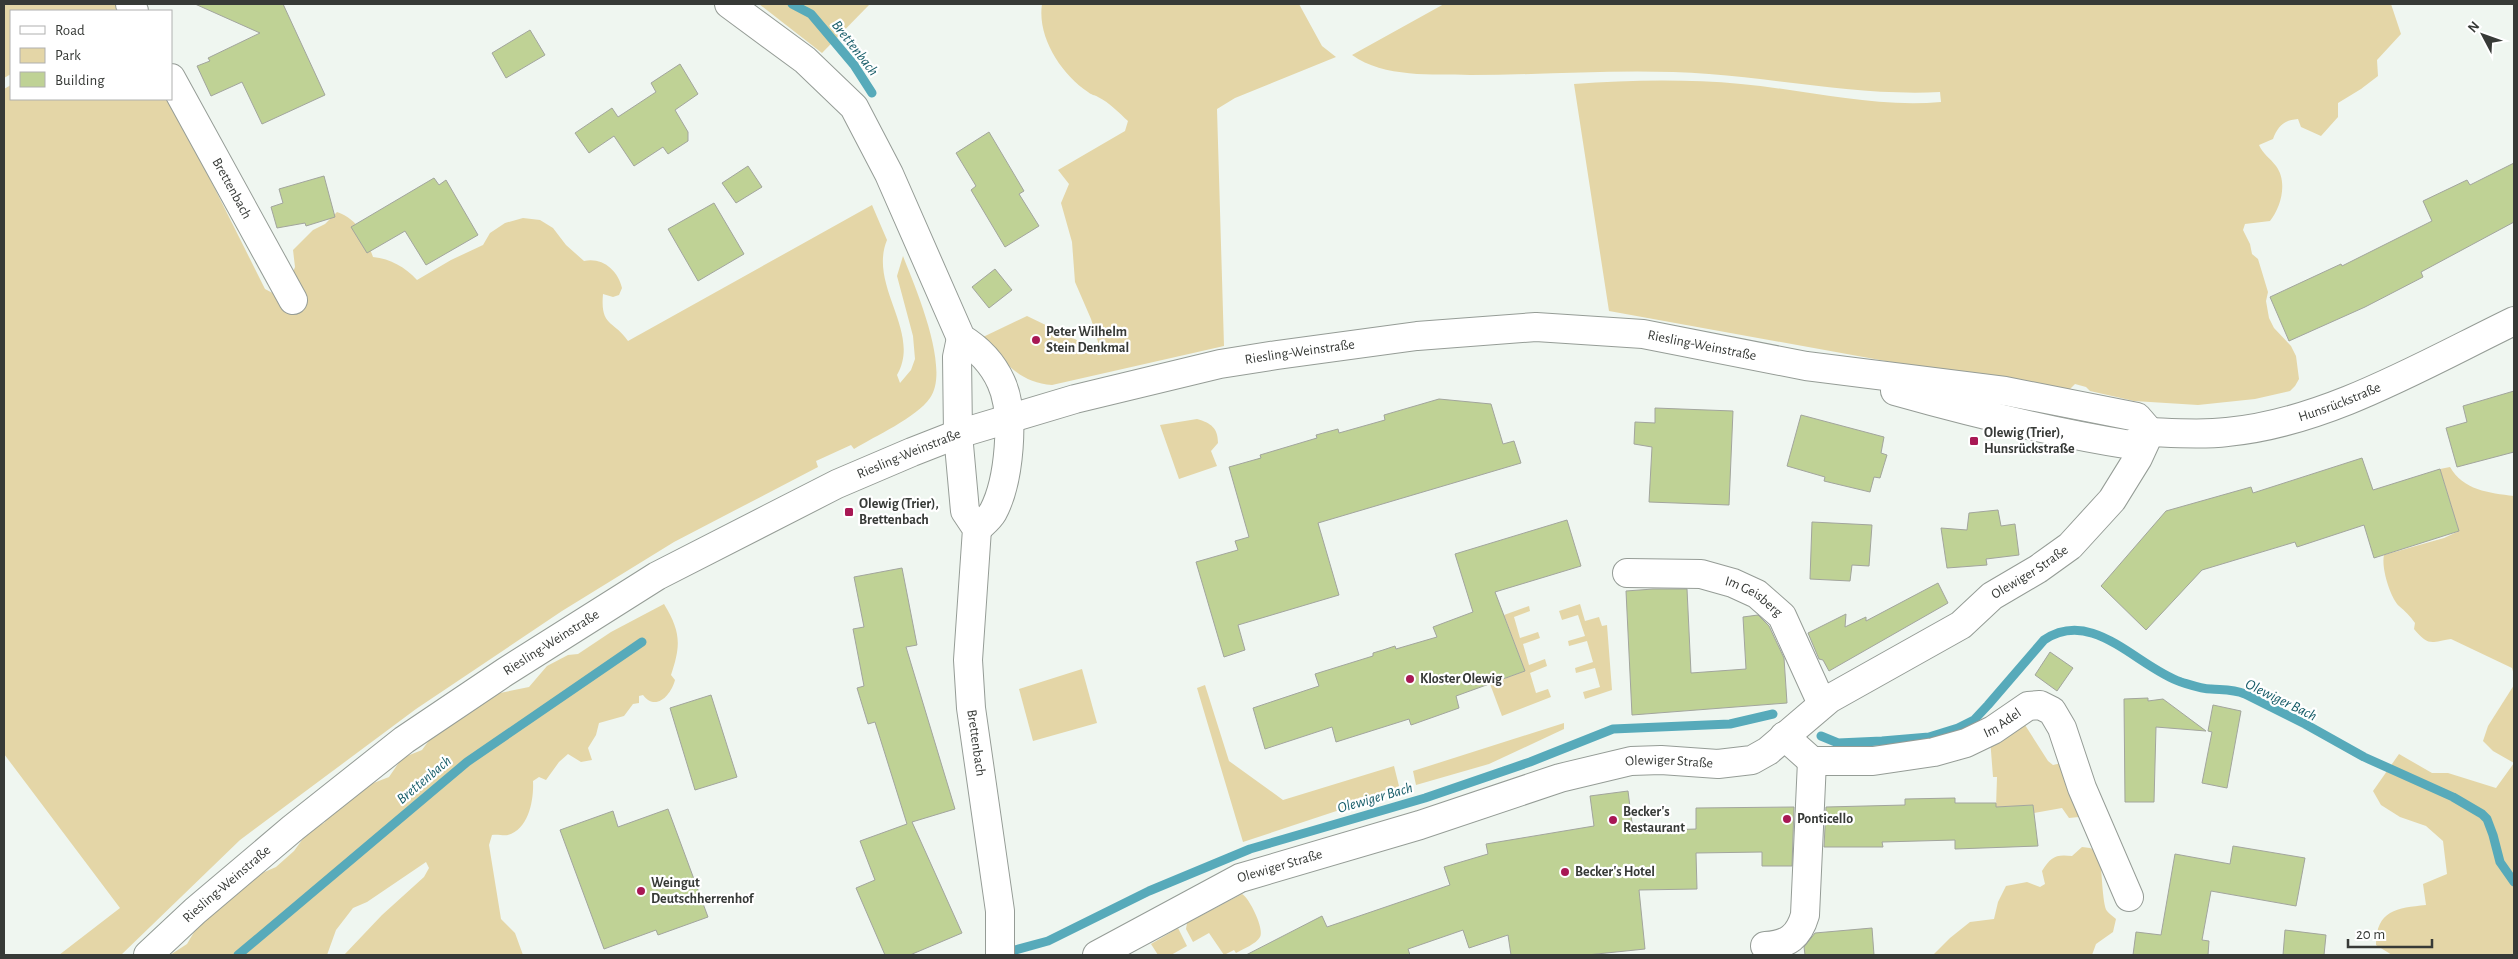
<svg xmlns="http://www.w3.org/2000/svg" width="2518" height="959" viewBox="0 0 2518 959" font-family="'Alegreya Sans',sans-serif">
	<rect width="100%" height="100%" fill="#eff6f0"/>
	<g fill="#e4d6a7">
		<path d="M 4,4 L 121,4 L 125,11 L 11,11 L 11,74 L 4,78 Z"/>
		<path d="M 759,4 L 870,4 L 822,53 Z"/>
		<path d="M 1042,4 L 1299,4 L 1322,46 L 1336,57 L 1235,98 L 1217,109 L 1224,346 L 1052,385 C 1019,383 1002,360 983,337 L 1027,316 L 1083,343 L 1098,355 L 1102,355 L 1091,319 L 1075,282 L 1072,242 L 1061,203 L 1069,184 L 1058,170 L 1125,131 L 1128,121 C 1119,113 1109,102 1098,97 C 1095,95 1091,95 1088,92 C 1061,74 1037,37 1042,4 Z"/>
		<path d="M 1444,4 L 2391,4 L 2401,34 L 2377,60 L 2378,76 L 2361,89 L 2338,103 L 2338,117 L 2321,136 L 2301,127 L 2298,119 C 2284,120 2278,126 2273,139 L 2259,145 C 2263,154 2270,158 2276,166 C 2288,182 2281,207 2270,221 L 2245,224 L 2243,230 L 2250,244 L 2252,254 L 2258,259 L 2268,292 L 2266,301 L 2269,318 L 2274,328 L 2291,346 L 2296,356 L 2299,379 L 2295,386 L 2290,391 L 2255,399 L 2198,405 L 2134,401 L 2090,391 L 2086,387 L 2075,384 L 2067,392 L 2001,382 L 1609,311 L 1574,84 C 1630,80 1686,79 1741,84 C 1807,90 1874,108 1941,102 L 1940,92 C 1863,96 1786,80 1709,74 C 1630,68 1550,75 1470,75 C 1433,74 1384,78 1352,55 Z"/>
		<path d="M 11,85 L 11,99 L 170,99 L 265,289 L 282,298 L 295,267 L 293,250 L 313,230 L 325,224 L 337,212 C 359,220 366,237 373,257 C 391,259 405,267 417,280 L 451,260 L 483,245 L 490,233 L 505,223 L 523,218 L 540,220 L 553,228 L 566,245 L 584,261 C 602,257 618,270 622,288 L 619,295 L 613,297 L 603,294 C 600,327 614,320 628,341 L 872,205 L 887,240 C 868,286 922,332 897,375 L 900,383 L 911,370 L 915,359 L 913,336 L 897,276 L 903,256 C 915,287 951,369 930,398 C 916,418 875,436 854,449 L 851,445 L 816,461 L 818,467 L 674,542 L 562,611 L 416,709 L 240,840 L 121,955 L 59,955 L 120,908 L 4,754 L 4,89 Z"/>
		<path d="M 1197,419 C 1211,423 1218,428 1218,443 L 1211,451 L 1217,466 L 1179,479 L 1160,425 Z"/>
		<path d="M 2450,467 C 2463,490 2489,493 2514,496 L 2514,675 L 2512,668 L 2451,639 C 2431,642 2429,647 2414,629 L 2415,623 C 2410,616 2405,611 2399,606 C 2390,597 2381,567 2384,555 L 2444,538 L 2459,531 L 2440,469 Z"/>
		<path d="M 664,604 C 681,632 681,645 671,675 L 675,680 C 671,695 656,712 643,695 L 639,696 L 639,703 L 633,704 L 624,716 L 599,723 L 596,735 L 588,748 L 592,760 L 581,762 L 568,754 L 559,762 L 546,780 L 539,777 L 533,781 C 534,799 529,829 508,835 C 503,836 498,834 492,835 L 489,845 L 501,919 L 515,933 L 523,955 L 344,955 L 382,915 L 424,877 L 429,868 L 426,862 L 367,902 L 353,908 L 336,930 L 327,955 L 170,955 L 187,944 L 203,917 L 239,883 L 276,867 L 294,851 L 310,829 L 324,823 L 331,813 L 345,805 L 358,789 L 389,777 L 402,758 L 422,750 L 438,728 L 495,694 L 529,687 L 547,666 L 568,655 L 578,654 L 611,632 Z"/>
		<path d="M 1580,604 L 1585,621 L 1599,617 L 1602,626 L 1607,625 L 1612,690 L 1585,699 L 1583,692 L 1600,687 L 1595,668 L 1576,673 L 1575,668 L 1593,662 L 1587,641 L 1569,646 L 1568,641 L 1585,636 L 1578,615 L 1562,620 L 1559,611 Z"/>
		<path d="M 1529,606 L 1530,611 L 1514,617 L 1520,638 L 1538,632 L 1540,638 L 1523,644 L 1529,665 L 1545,659 L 1547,666 L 1530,673 L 1536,693 L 1548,689 L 1551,697 L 1502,716 L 1490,684 L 1525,671 L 1504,615 Z"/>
		<path d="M 1082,669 L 1097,723 L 1033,741 L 1019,689 Z"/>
		<path d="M 1205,685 L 1229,761 L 1283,800 L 1394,766 L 1400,790 L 1243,842 L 1197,688 Z"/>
		<path d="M 2514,685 L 2514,763 L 2493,751 L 2483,741 L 2488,726 Z"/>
		<path d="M 1564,723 L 1564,729 L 1489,764 L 1416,785 L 1413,771 Z"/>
		<path d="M 2025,725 L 2048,761 L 2053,765 L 2066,762 L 2081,815 L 2079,817 L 2069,818 L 2062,808 L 2034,813 L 2033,805 L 1996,807 L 1997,777 L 1993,777 L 1990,738 L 2010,728 Z"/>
		<path d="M 2399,754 L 2432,773 L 2448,773 L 2496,788 L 2514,763 L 2514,955 L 2392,955 L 2376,945 C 2376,910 2397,908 2426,905 L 2423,884 L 2447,874 L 2443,841 L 2426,826 L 2400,817 L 2381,805 L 2373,791 Z"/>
		<path d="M 2082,847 L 2090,848 L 2099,852 C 2102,864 2102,905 2107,911 C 2109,914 2113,916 2116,919 L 2113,932 L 2096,944 L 2092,955 L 1933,955 L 1950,938 L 1970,922 L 1994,919 L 1998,902 L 2006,886 L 2027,882 L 2040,887 L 2045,884 L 2042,871 C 2051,857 2055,854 2072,856 Z"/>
		<path d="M 1242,894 C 1249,897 1265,930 1260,937 C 1256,944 1243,949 1236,953 L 1234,950 L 1224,955 L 1209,933 L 1193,942 L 1186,929 L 1187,923 Z"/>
		<path d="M 1178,928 L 1187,946 L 1171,955 L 1158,955 L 1151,944 Z"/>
	</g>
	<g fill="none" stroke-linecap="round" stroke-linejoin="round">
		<g stroke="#57aaba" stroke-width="9">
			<path d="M 792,4 L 811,14 L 854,65 L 872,93"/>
			<path d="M 1821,736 L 1838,743 L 1882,741 L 1929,737 L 1958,728 L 1974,720 L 1988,705 L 2044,640 C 2093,607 2137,667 2181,682 C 2191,685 2202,689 2211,689 C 2223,690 2233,689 2245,694 L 2305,724 L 2364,757 L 2453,797 L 2482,814 L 2487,819 L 2493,835 L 2500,862 L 2514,882"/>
			<path d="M 1004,953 L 1048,941 L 1149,891 L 1250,849 L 1425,798 L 1530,762 L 1613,729 L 1730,724 L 1773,714"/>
			<path d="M 238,955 L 467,762 L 642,642"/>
		</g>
	</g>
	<g fill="#bfd295" stroke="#a2a59d">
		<path d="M 195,4 L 283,4 L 325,95 L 262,124 L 242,82 L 211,96 L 197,66 L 210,61 L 208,58 L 260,33 Z"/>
		<path d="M 530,30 L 545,55 L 506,78 L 492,53 Z"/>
		<path d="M 680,64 L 698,94 L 675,110 L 688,132 L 688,141 L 668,154 L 663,147 L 634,166 L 614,136 L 589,153 L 575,133 L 612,108 L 618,117 L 656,92 L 651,83 Z"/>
		<path d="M 989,132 L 1024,191 L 1019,194 L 1039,226 L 1005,247 L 971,190 L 976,186 L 956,153 Z"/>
		<path d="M 2514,163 L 2514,222 L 2421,272 L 2423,277 L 2365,307 L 2289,341 L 2270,297 L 2341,264 L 2342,266 L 2432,221 L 2423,201 L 2467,180 L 2470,185 Z"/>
		<path d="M 748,166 L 762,187 L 736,203 L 722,183 Z"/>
		<path d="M 324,176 L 335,217 L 306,226 L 305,223 L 277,228 L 271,207 L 283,203 L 279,189 Z"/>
		<path d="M 434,178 L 439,185 L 446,180 L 478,235 L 426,265 L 405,231 L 367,253 L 351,227 Z"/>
		<path d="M 714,203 L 744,254 L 698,281 L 668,229 Z"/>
		<path d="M 995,269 L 1012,290 L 989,308 L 972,287 Z"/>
		<path d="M 2514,391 L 2514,452 L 2457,467 L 2446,428 L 2467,422 L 2463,406 Z"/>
		<path d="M 1439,399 L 1491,404 L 1503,444 L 1514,441 L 1521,463 L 1318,523 L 1339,595 L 1238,625 L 1245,650 L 1224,657 L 1196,562 L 1238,550 L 1235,541 L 1249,537 L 1229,467 L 1261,458 L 1260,455 L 1317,438 L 1316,435 L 1338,429 L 1339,433 L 1385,420 L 1384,415 Z"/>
		<path d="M 1655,408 L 1733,411 L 1729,505 L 1649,502 L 1652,447 L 1634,444 L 1635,422 L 1655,423 Z"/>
		<path d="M 1801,415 L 1884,437 L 1881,453 L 1887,455 L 1880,478 L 1874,477 L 1870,492 L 1824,481 L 1825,477 L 1787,466 Z"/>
		<path d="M 2362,458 L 2373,490 L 2440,469 L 2459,531 L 2374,558 L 2364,525 L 2297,547 L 2295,542 L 2202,570 L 2146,630 L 2101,586 L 2166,511 L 2251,487 L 2253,493 Z"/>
		<path d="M 1998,510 L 2001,526 L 2015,524 L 2019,555 L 1986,559 L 1987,565 L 1947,568 L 1941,528 L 1967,530 L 1969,513 Z"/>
		<path d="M 1567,520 L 1581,566 L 1495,592 L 1525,671 L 1456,696 L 1459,708 L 1411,725 L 1409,719 L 1336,742 L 1332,727 L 1265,749 L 1253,708 L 1319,686 L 1315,674 L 1373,656 L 1373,653 L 1383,650 L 1395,646 L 1396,649 L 1437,637 L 1433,627 L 1473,612 L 1455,554 Z"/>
		<path d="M 1812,522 L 1872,525 L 1869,566 L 1852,565 L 1850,581 L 1810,579 Z"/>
		<path d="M 902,568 L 917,645 L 906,647 L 955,809 L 912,822 L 962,933 L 910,955 L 885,955 L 856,888 L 875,880 L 860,841 L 907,824 L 875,722 L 868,724 L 857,688 L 864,686 L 853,629 L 864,627 L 854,577 Z"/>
		<path d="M 1938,583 L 1948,603 L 1829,671 L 1823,660 L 1819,659 L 1808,633 L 1846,614 L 1845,627 L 1866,617 L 1866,621 Z"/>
		<path d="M 1653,589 L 1687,589 L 1691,673 L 1746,669 L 1743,617 L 1758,615 L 1769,626 L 1784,658 L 1787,703 L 1632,715 L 1626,591 Z"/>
		<path d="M 2050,652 L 2073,668 L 2057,691 L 2035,675 Z"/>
		<path d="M 711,695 L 737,777 L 695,790 L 670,708 Z"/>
		<path d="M 2148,698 L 2148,701 L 2163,699 L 2206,731 L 2156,727 L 2154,802 L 2125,802 L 2124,699 Z"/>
		<path d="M 2213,705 L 2241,711 L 2227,788 L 2202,783 L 2212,732 L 2208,731 Z"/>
		<path d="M 1628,791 L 1633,831 L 1696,829 L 1696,808 L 1794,807 L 1792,866 L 1762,866 L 1762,852 L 1696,853 L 1697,889 L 1639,890 L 1645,949 L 1587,955 L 1511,955 L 1508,935 L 1469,948 L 1463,930 L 1408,949 L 1410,955 L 1246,955 L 1322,916 L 1327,927 L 1450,885 L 1444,867 L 1488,854 L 1486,844 L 1594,826 L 1590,796 Z"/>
		<path d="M 1955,798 L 1955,803 L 1996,803 L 1996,807 L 2033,805 L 2038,846 L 1955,849 L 1955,840 L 1882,842 L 1883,847 L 1824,847 L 1826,807 L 1905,805 L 1905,799 Z"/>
		<path d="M 668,809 L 708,917 L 658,935 L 656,930 L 604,949 L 560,830 L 613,811 L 618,827 Z"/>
		<path d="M 2233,846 L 2305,858 L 2296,906 L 2211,891 L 2202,940 L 2209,941 L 2208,955 L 2133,955 L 2136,932 L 2161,935 L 2175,854 L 2230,864 Z"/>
		<path d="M 1872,928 L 1874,955 L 1805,955 L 1804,947 L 1815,933 Z"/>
		<path d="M 2285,930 L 2326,935 L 2324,955 L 2283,955 Z"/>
	</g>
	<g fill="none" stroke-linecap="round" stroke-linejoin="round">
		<g stroke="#959c96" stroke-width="30">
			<g id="minor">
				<path d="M 130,4 L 134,11"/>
				<path d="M 729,4 L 805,60 L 854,107 L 889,174 L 961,338 C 979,349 992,362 1001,382 C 1016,414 1009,482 993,512 C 989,519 982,524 977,529"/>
				<path id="s1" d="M 171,78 L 293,300"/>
				<path id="s2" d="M 961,338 L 957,357 L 958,434 L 965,511 L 977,529 L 968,660 L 971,708 L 1000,911 L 1000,955"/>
				<path id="s3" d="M 1627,573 L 1701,574 L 1733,583 L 1757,594 L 1782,616 L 1822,704"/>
				<path id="s4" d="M 1784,736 L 1812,761 L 1873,761 L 1934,752 L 1966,743 L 1993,730 L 2028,706 L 2040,705 L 2052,711 L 2062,728 L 2082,788 L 2129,897"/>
				<path d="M 1765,946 C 1788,945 1799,936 1805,915 L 1812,761"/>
				<path id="s5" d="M 1097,955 L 1240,878 L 1420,825 L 1560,778 L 1631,761 L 1661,760 L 1718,764 L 1752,760 L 1768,751 L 1829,699 L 1961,625 L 1992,596 L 2038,569 L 2070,546 L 2112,500 L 2138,458 L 2150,432"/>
			</g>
		</g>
		<g stroke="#959c96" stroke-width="30">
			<g id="major">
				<path d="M 1895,391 C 1973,413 2050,432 2131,445 L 2150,432"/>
				<path id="s6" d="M 2150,432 C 2175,433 2202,435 2227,432 C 2326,423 2425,364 2514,321"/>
				<path id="s7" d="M 148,955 L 195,911 L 293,828 L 404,740 L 505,672 L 657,576 L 837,484 L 912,452 L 958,434 L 1075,399 L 1220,364 L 1277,355 L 1417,336 L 1536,327 L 1643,334 L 1806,366 L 2005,391 L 2137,417 L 2150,432"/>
			</g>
		</g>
		<use href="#minor" stroke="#fff" stroke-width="28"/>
		<use href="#major" stroke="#fff" stroke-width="28"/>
	</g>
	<g fill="#a81854" stroke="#fff" stroke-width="2">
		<circle cx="1036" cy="340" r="5"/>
		<rect x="1969" y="436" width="10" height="10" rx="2.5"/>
		<rect x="844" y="507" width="10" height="10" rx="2.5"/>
		<circle cx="1410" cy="679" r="5"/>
		<circle cx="1787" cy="819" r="5"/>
		<circle cx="1613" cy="820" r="5"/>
		<circle cx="1565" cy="872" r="5"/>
		<circle cx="641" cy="891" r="5"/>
	</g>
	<g text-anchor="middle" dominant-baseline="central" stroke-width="4.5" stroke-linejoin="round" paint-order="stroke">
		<g font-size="14" fill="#373a37" stroke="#fff">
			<text stroke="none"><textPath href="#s1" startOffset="126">Brettenbach</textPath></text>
			<text stroke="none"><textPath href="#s7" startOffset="1726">Riesling-Weinstraße</textPath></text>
			<text stroke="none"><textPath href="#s7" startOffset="1321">Riesling-Weinstraße</textPath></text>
			<text stroke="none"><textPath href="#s6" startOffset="194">Hunsrückstraße</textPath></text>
			<text stroke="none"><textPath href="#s7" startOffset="916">Riesling-Weinstraße</textPath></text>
			<text stroke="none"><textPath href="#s5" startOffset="1029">Olewiger Straße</textPath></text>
			<text stroke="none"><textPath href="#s3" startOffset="132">Im Geisberg</textPath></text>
			<text stroke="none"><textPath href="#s7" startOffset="511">Riesling-Weinstraße</textPath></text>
			<text stroke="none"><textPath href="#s4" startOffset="235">Im Adel</textPath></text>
			<text stroke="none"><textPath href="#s2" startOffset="410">Brettenbach</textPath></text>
			<text stroke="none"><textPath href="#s5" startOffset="609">Olewiger Straße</textPath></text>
			<text stroke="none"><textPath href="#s5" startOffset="204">Olewiger Straße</textPath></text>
			<text stroke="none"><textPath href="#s7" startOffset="106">Riesling-Weinstraße</textPath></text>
		</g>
		<g font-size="14" font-weight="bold" fill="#373a37" stroke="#fff" text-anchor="start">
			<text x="1046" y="332">Peter Wilhelm<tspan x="1046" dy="16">Stein Denkmal</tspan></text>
			<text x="1984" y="433">Olewig (Trier),<tspan x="1984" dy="16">Hunsrückstraße</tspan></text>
			<text x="859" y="504">Olewig (Trier),<tspan x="859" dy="16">Brettenbach</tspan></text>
			<text x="1420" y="679">Kloster Olewig</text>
			<text x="1623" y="812">Becker's<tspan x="1623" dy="16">Restaurant</tspan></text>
			<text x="1797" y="819">Ponticello</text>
			<text x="1575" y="872">Becker's Hotel</text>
			<text x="651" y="883">Weingut<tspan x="651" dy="16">Deutschherrenhof</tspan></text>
		</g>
		<g font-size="15" font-style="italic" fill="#165c68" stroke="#fff">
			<text transform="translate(855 48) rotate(52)">Brettenbach</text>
			<text transform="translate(2281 700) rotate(26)">Olewiger Bach</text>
			<text transform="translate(424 780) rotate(-40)">Brettenbach</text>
			<text transform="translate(1375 798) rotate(-16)">Olewiger Bach</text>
		</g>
	</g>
	<rect width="2518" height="959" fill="none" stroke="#373a37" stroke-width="10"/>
	<rect x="10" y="10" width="162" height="90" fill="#ffffff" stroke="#afb0af"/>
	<rect x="20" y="26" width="25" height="8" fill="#ffffff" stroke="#afb0af"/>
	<text x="55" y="35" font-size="15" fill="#373a37">Road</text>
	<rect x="20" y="48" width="25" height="15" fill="#e4d6a7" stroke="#afb0af"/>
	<text x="55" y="60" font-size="15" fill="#373a37">Park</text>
	<rect x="20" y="72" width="25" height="15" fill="#bfd295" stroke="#afb0af"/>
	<text x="55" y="85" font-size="15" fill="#373a37">Building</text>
	<g transform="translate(2483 35) rotate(311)" stroke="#ffffff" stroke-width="4" paint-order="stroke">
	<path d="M0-4L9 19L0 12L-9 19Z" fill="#373a37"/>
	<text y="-8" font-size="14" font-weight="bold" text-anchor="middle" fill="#373a37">N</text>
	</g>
	<path d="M2348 939v8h84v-8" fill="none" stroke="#373a37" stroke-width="2.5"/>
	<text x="2356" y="939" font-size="15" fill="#373a37" stroke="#ffffff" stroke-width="4" paint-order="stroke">20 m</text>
</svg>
